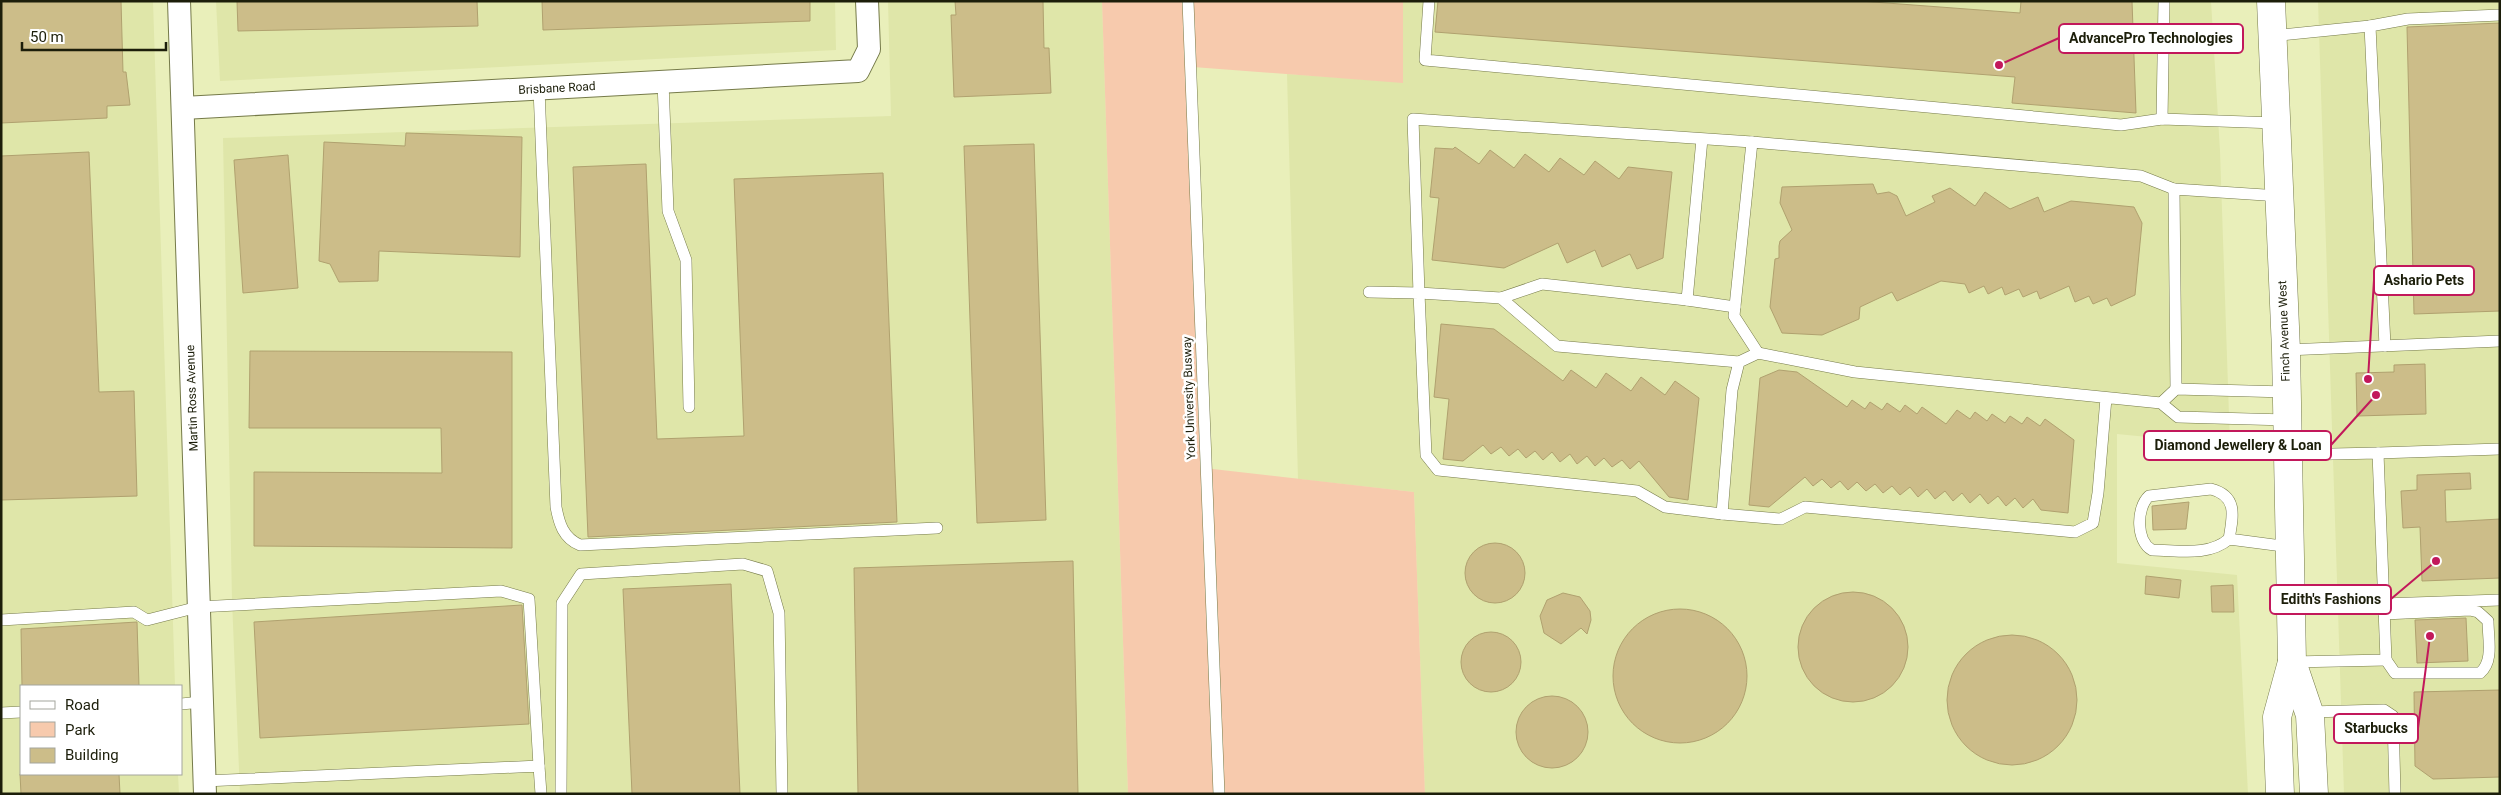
<svg xmlns="http://www.w3.org/2000/svg" width="2501" height="795" viewBox="0 0 2501 795" font-family="Roboto,sans-serif">
	<rect width="100%" height="100%" fill="#e9efba"/>
	<g fill="#dfe6a9">
		<path d="M 1,1 L 153,1 L 175,686 L 21,686 L 21,774 L 178,774 L 179,794 L 1,794 Z"/>
		<path d="M 216,1 L 835,1 L 836,50 L 220,81 Z"/>
		<path d="M 888,1 L 1102,1 L 1128,794 L 240,794 L 232,600 L 223,138 L 891,116 Z"/>
		<path d="M 1403,1 L 2211,1 L 2220,151 L 2230,445 L 2117,434 L 2117,563 L 2237,575 L 2248,794 L 1425,794 L 1414,492 L 1298,479 L 1287,74 L 1402,82 Z"/>
		<path d="M 2318,1 L 2500,1 L 2500,794 L 2344,794 Z"/>
	</g>
	<path fill="#f7caad" d="M 1102,1 L 1403,1 L 1403,83 L 1193,67 L 1204,468 L 1414,492 L 1425,794 L 1128,794 Z"/>
	<g fill="#ccbd89" stroke="#b0a16f">
		<path d="M 1,1 L 121,1 L 123,72 L 126,72 L 130,105 L 107,106 L 107,118 L 1,123 Z"/>
		<path d="M 237,1 L 477,1 L 478,26 L 238,31 Z"/>
		<path d="M 542,1 L 810,1 L 810,21 L 543,30 Z"/>
		<path d="M 955,1 L 1043,1 L 1044,48 L 1049,48 L 1051,93 L 954,97 L 951,15 L 956,15 Z"/>
		<path d="M 1438,1 L 1860,1 L 2020,13 L 2021,1 L 2132,1 L 2136,113 L 2012,103 L 2015,77 L 1435,32 Z"/>
		<path d="M 2500,23 L 2500,311 L 2414,314 L 2407,27 Z"/>
		<path d="M 406,133 L 522,137 L 520,257 L 379,251 L 378,281 L 339,282 L 330,264 L 319,261 L 324,142 L 405,146 Z"/>
		<path d="M 1034,144 L 1046,520 L 977,523 L 964,146 Z"/>
		<path d="M 1455,147 L 1479,164 L 1490,150 L 1514,168 L 1525,154 L 1549,172 L 1560,158 L 1584,175 L 1595,161 L 1619,179 L 1628,167 L 1672,172 L 1663,258 L 1637,269 L 1630,254 L 1602,267 L 1595,250 L 1567,263 L 1558,243 L 1504,268 L 1432,260 L 1439,198 L 1430,197 L 1435,148 L 1453,149 Z"/>
		<path d="M 89,152 L 99,392 L 134,391 L 137,496 L 1,500 L 1,156 Z"/>
		<path d="M 288,155 L 298,288 L 243,293 L 234,160 Z"/>
		<path d="M 646,164 L 657,439 L 744,436 L 734,179 L 883,173 L 897,522 L 588,537 L 573,167 Z"/>
		<path d="M 1873,184 L 1877,194 L 1889,192 L 1897,196 L 1906,216 L 1935,202 L 1932,196 L 1950,188 L 1975,206 L 1985,192 L 2010,209 L 2038,197 L 2044,212 L 2071,201 L 2134,207 L 2142,223 L 2135,295 L 2111,306 L 2107,298 L 2093,304 L 2089,296 L 2075,302 L 2069,286 L 2040,299 L 2037,291 L 2023,297 L 2019,289 L 2005,295 L 2002,287 L 1988,294 L 1984,286 L 1969,293 L 1965,284 L 1941,281 L 1897,301 L 1892,292 L 1860,307 L 1859,319 L 1822,335 L 1782,333 L 1770,307 L 1775,259 L 1779,258 L 1779,246 L 1780,241 L 1792,230 L 1780,203 L 1782,187 Z"/>
		<path d="M 1441,324 L 1494,329 L 1563,381 L 1571,370 L 1596,388 L 1606,373 L 1631,391 L 1641,377 L 1665,395 L 1675,381 L 1699,398 L 1688,500 L 1669,497 L 1639,461 L 1630,469 L 1622,460 L 1612,467 L 1604,458 L 1595,466 L 1587,456 L 1577,464 L 1570,454 L 1560,462 L 1552,452 L 1543,460 L 1535,451 L 1526,458 L 1518,449 L 1509,456 L 1501,447 L 1491,454 L 1483,445 L 1463,461 L 1443,459 L 1449,399 L 1434,397 Z"/>
		<path d="M 250,351 L 512,352 L 512,548 L 254,546 L 254,472 L 442,473 L 441,428 L 249,428 Z"/>
		<path d="M 2425,364 L 2426,414 L 2357,416 L 2356,373 L 2394,372 L 2394,365 Z"/>
		<path d="M 1779,370 L 1797,372 L 1847,407 L 1852,400 L 1865,409 L 1870,402 L 1882,410 L 1887,403 L 1900,412 L 1905,405 L 1917,414 L 1922,407 L 1946,424 L 1957,410 L 1970,419 L 1975,412 L 1987,421 L 1992,414 L 2005,423 L 2010,416 L 2022,424 L 2027,417 L 2040,426 L 2045,419 L 2074,440 L 2068,513 L 2041,510 L 2033,499 L 2023,508 L 2015,498 L 2006,506 L 1998,496 L 1988,504 L 1980,494 L 1970,503 L 1962,493 L 1953,501 L 1945,491 L 1935,499 L 1927,489 L 1918,497 L 1910,487 L 1900,495 L 1892,486 L 1883,493 L 1875,484 L 1866,491 L 1857,482 L 1848,490 L 1840,481 L 1831,488 L 1822,479 L 1813,486 L 1805,477 L 1769,507 L 1749,505 L 1760,378 Z"/>
		<path d="M 2470,473 L 2471,489 L 2445,490 L 2446,522 L 2500,519 L 2500,578 L 2422,581 L 2420,527 L 2403,528 L 2401,491 L 2417,490 L 2417,475 Z"/>
		<path d="M 2189,502 L 2186,529 L 2153,530 L 2152,506 Z"/>
		<circle cx="1495" cy="573" r="30"/>
		<path d="M 1073,561 L 1078,794 L 858,794 L 854,568 Z"/>
		<path d="M 2146,576 L 2181,580 L 2179,598 L 2145,594 Z"/>
		<path d="M 731,584 L 740,794 L 632,794 L 623,589 Z"/>
		<path d="M 2233,585 L 2234,612 L 2212,612 L 2211,586 Z"/>
		<circle cx="1853" cy="647" r="55"/>
		<path d="M 1563,593 L 1580,597 L 1590,611 L 1591,620 L 1587,634 L 1581,628 L 1561,644 L 1544,633 L 1540,616 L 1547,600 Z"/>
		<path d="M 522,605 L 529,724 L 260,738 L 254,622 Z"/>
		<circle cx="1680" cy="676" r="67"/>
		<path d="M 2466,618 L 2468,661 L 2417,663 L 2415,620 Z"/>
		<path d="M 137,622 L 139,686 L 22,686 L 21,629 Z"/>
		<circle cx="1491" cy="662" r="30"/>
		<circle cx="2012" cy="700" r="65"/>
		<path d="M 2500,690 L 2500,777 L 2433,779 L 2415,766 L 2414,692 Z"/>
		<circle cx="1552" cy="732" r="36"/>
		<path d="M 20,774 L 119,774 L 120,794 L 21,794 Z"/>
	</g>
	<g fill="none" stroke-linecap="round" stroke-linejoin="round">
		<g stroke="#757a49" stroke-width="12">
			<g id="service">
				<path d="M 1188,1 L 1219,794"/>
				<path d="M 1429,1 L 1425,60 L 2121,125 L 2162,119 L 2276,123"/>
				<path d="M 2272,36 L 2370,26"/>
				<path d="M 663,82 L 668,211 L 686,260 L 689,407"/>
				<path d="M 539,89 L 556,507 C 559,523 563,538 580,545 L 937,528"/>
				<path d="M 2162,119 L 2164,1"/>
				<path d="M 1702,139 L 1687,300 L 1542,284 L 1501,298 L 1419,293 L 1413,119 L 1752,142"/>
				<path d="M 1369,292 L 1419,293 L 1426,455 L 1438,470 L 1637,491 L 1665,507 L 1722,514"/>
				<path d="M 1501,298 L 1557,346 L 1739,362"/>
				<path d="M 1687,300 L 1735,307"/>
				<path d="M 2385,346 L 2370,26 L 2408,19 L 2500,15"/>
				<path d="M 2286,350 L 2500,341"/>
				<path d="M 1758,353 L 1734,316 L 1752,142 L 2141,176 L 2174,189"/>
				<path d="M 2176,389 L 2174,189 L 2280,196"/>
				<path d="M 2106,398 L 2098,493 L 2093,523 L 2075,532 L 1805,507 L 1781,519 L 1722,514 L 1732,390 L 1739,362 L 1758,353 L 1855,372 L 2161,403 L 2178,417 L 2287,420"/>
				<path d="M 2161,403 L 2176,389 L 2286,392"/>
				<path d="M 2378,453 L 2500,449"/>
				<path d="M 2288,455 L 2378,453 L 2386,660 L 2292,662"/>
				<path d="M 2229,539 C 2208,557 2178,550 2152,550 C 2136,541 2136,508 2149,496 L 2211,489 C 2238,496 2233,516 2229,539 L 2290,547"/>
				<path d="M 2383,604 L 2500,600"/>
				<path d="M 2384,614 L 2470,610 L 2478,612 L 2488,621 C 2488,639 2494,661 2480,673 L 2395,673 L 2386,660"/>
				<path d="M 1,620 L 134,612 L 147,620 L 198,607 L 501,591 L 529,599 L 539,766"/>
				<path d="M 181,704 L 202,702"/>
				<path d="M 2309,712 L 2384,710 L 2393,716 L 2395,794"/>
				<path d="M 1,713 L 21,712"/>
				<path d="M 204,781 L 539,766 L 541,794"/>
				<path d="M 561,794 L 562,603 L 581,574 L 743,564 L 767,571 L 779,613 L 782,794"/>
			</g>
		</g>
		<g stroke="#757a49" stroke-width="24">
			<g id="minor">
				<path d="M 179,1 L 205,794"/>
				<path d="M 183,108 L 858,71 L 869,49 L 867,1"/>
			</g>
		</g>
		<g stroke="#757a49" stroke-width="29">
			<g id="secondary">
				<path d="M 2271,1 L 2286,350 L 2292,662 L 2310,715 L 2314,794"/>
				<path d="M 2280,794 L 2277,717 L 2292,662"/>
			</g>
		</g>
		<use href="#service" stroke="#fff" stroke-width="11"/>
		<use href="#minor" stroke="#fff" stroke-width="22"/>
		<use href="#secondary" stroke="#fff" stroke-width="28"/>
	</g>
	<g text-anchor="middle" dominant-baseline="central" stroke-width="5" stroke-linejoin="round" paint-order="stroke">
		<g font-size="12" fill="#1c1e0a" stroke="#fff">
			<text transform="translate(557 88) rotate(-3)">Brisbane Road</text>
			<text transform="translate(2284 331) rotate(-92)">Finch Avenue West</text>
			<text transform="translate(192 398) rotate(-92)">Martin Ross Avenue</text>
			<text transform="translate(1189 398) rotate(-92)">York University Busway</text>
		</g>
	</g>
	<path fill="none" stroke="#c2185b" stroke-width="2" d="M1999 65L2059 38M2368 379L2374 280M2376 395L2331 445M2436 561L2391 599M2430 636L2418 728"/>
	<g fill="#c2185b" stroke="#fff" stroke-width="2">
		<circle cx="1999" cy="65" r="5"/>
		<circle cx="2368" cy="379" r="5"/>
		<circle cx="2376" cy="395" r="5"/>
		<circle cx="2436" cy="561" r="5"/>
		<circle cx="2430" cy="636" r="5"/>
	</g>
	<g fill="#fff" stroke="#c2185b" stroke-width="2">
		<rect x="2059" y="24" width="184" height="29" rx="5"/>
		<rect x="2374" y="266" width="100" height="29" rx="5"/>
		<rect x="2144" y="431" width="187" height="29" rx="5"/>
		<rect x="2270" y="585" width="121" height="29" rx="5"/>
		<rect x="2334" y="714" width="84" height="29" rx="5"/>
	</g>
	<g font-size="14" text-anchor="middle" font-weight="bold" fill="#1c1e0a">
		<text x="2151" y="43">AdvancePro Technologies</text>
		<text x="2424" y="285">Ashario Pets</text>
		<text x="2238" y="450">Diamond Jewellery &amp; Loan</text>
		<text x="2331" y="604">Edith's Fashions</text>
		<text x="2376" y="733">Starbucks</text>
	</g>
	<rect width="2501" height="795" fill="none" stroke="#1c1e0a" stroke-width="5"/>
	<rect x="20" y="685" width="162" height="90" fill="#ffffff" stroke="#a4a59d"/>
	<rect x="30" y="701" width="25" height="8" fill="#ffffff" stroke="#a4a59d"/>
	<text x="65" y="710" font-size="15" fill="#1c1e0a">Road</text>
	<rect x="30" y="722" width="25" height="15" fill="#f7caad" stroke="#a4a59d"/>
	<text x="65" y="735" font-size="15" fill="#1c1e0a">Park</text>
	<rect x="30" y="748" width="25" height="15" fill="#ccbd89" stroke="#a4a59d"/>
	<text x="65" y="760" font-size="15" fill="#1c1e0a">Building</text>
	<path d="M22 42v8h144v-8" fill="none" stroke="#1c1e0a" stroke-width="2.5"/>
	<text x="30" y="42" font-size="15" fill="#1c1e0a" stroke="#ffffff" stroke-width="4" paint-order="stroke">50 m</text>
</svg>
